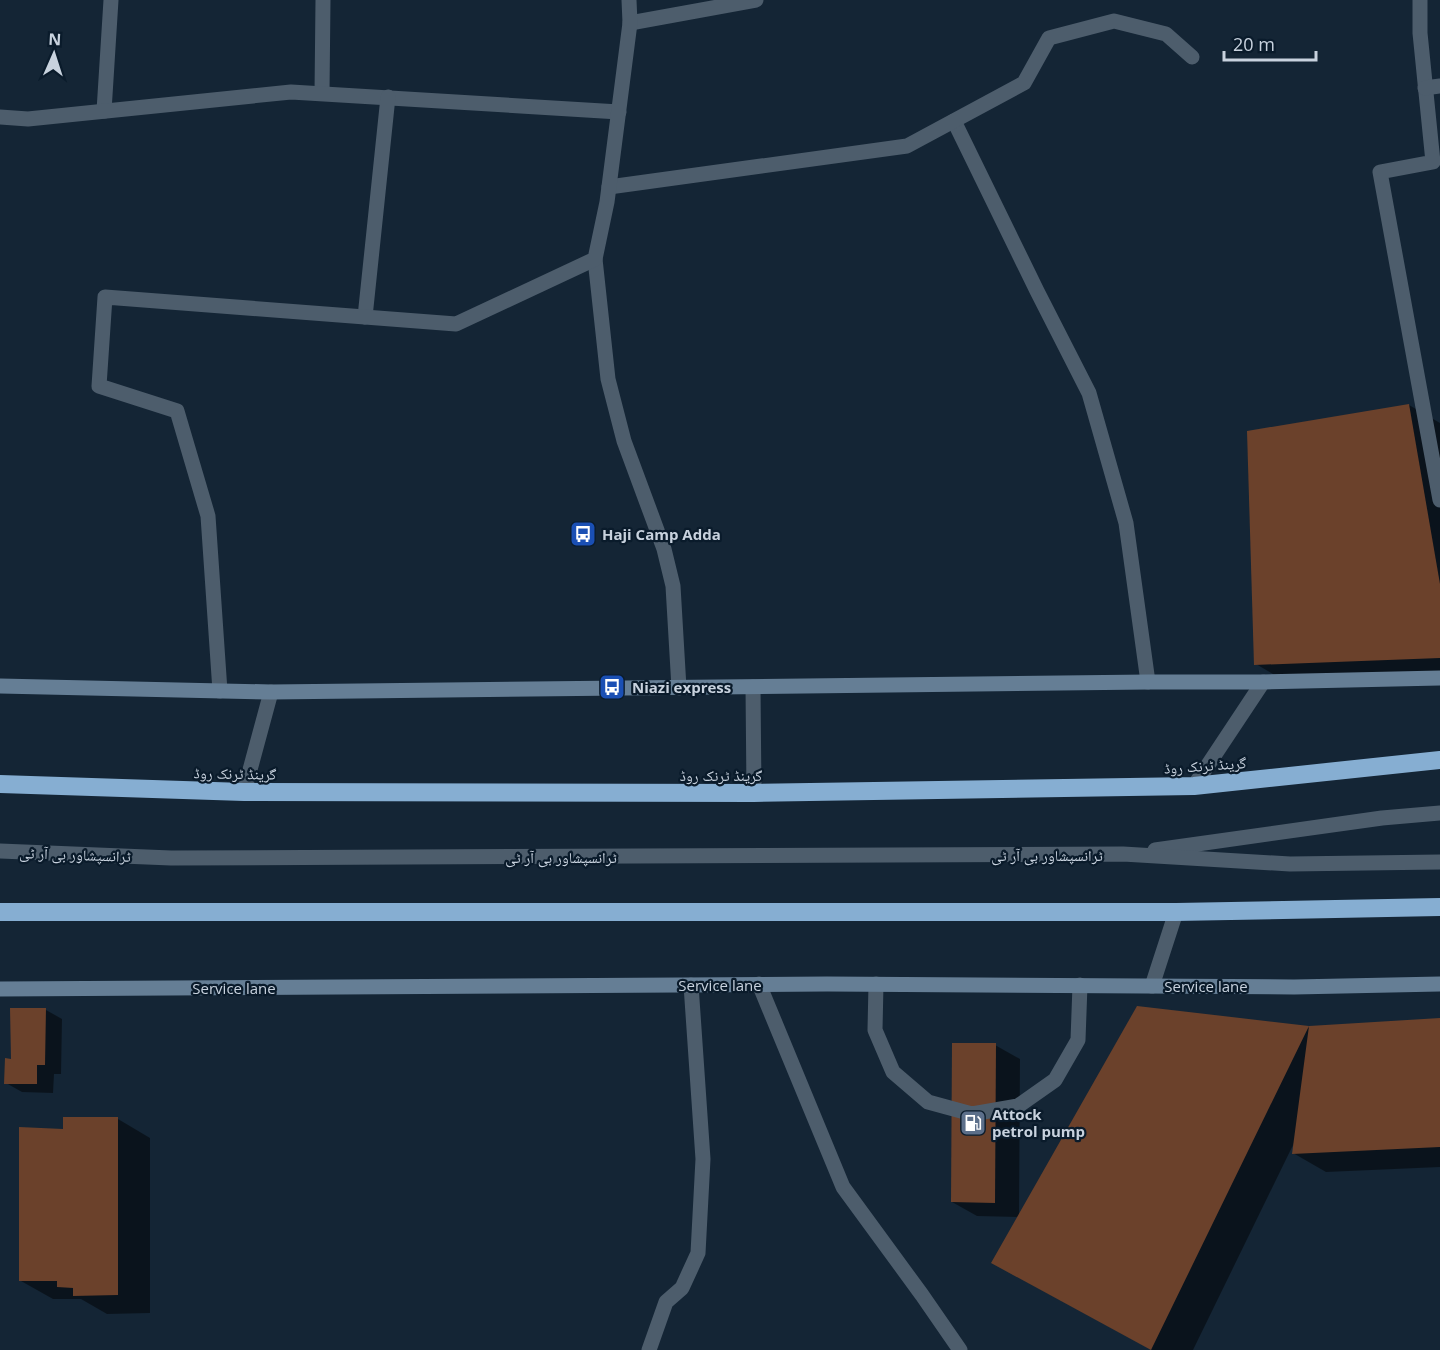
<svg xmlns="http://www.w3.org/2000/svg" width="1440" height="1350" viewBox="0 0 1440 1350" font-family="'Open Sans','Noto Naskh Arabic',sans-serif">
	<rect width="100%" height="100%" fill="#142535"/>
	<g fill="#0007">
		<path d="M 1409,405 L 1440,423 L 1440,678 L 1288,683 L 1256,664 Z"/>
		<path d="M 1137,1007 L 1309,1028 L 1440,1020 L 1440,1167 L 1326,1172 L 1293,1153 L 1294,1143 L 1193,1350 L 1152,1350 L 1025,1281 L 1018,1217 L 977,1216 L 952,1202 L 995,1045 L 1020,1059 L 1019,1216 Z"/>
		<path d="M 46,1010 L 62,1019 L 61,1074 L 54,1074 L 53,1093 L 22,1092 L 6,1083 L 12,1060 Z"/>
		<path d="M 118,1119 L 150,1138 L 150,1313 L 107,1314 L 81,1299 L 53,1299 L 21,1281 L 65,1130 Z"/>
	</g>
	<g fill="#6b412b">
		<path d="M 1409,404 L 1440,584 L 1440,658 L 1254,665 L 1247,431 Z"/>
		<path d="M 1137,1006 L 1309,1026 L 1440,1018 L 1440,1147 L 1292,1154 L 1309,1026 L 1151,1350 L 991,1263 Z"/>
		<path d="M 10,1008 L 46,1008 L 45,1065 L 37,1065 L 37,1084 L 4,1084 L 5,1058 L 11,1059 Z"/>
		<path d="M 952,1043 L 996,1043 L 995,1203 L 951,1202 Z"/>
		<path d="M 63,1117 L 118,1117 L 118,1295 L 73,1296 L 73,1288 L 57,1287 L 57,1281 L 19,1281 L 19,1127 L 63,1129 Z"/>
	</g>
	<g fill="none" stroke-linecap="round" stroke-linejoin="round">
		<g stroke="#4d5d6c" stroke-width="15">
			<path d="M 1155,850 L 1382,818 L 1440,813"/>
			<path d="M 0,851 L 171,858 L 1123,854 L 1290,864 L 1440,862"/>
			<path d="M 876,984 L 875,1030 L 893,1072 L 928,1102 L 972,1114 L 1018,1106 L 1055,1080 L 1078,1040 L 1080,985"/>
		</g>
		<g stroke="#4d5d6c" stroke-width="15">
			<path d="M 1420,0 L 1420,33 L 1433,162 L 1380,172 L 1440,500"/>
			<path d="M 630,23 L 756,0"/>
			<path d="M 1425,88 L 1440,86"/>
			<path d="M 322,93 L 323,0"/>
			<path d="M 104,111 L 111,0"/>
			<path d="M 0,117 L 28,119 L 291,92 L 619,112"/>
			<path d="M 954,121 L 1037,291 L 1089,393 L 1126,523 L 1148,682"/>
			<path d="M 609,187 L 907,146 L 1024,83 L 1049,38 L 1114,21 L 1166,34 L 1192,57"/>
			<path d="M 595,259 L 608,379 L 624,441 L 664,549 L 673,586 L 679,688"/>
			<path d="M 365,317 L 388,97"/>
			<path d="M 753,687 L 754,793"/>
			<path d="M 220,691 L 208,516 L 177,411 L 99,386 L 105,297 L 456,324 L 595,259 L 607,202 L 630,23 L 629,0"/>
			<path d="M 1194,786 L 1263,682"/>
			<path d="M 244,792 L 271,692"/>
			<path d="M 759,984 L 843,1187 L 922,1295 L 960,1350"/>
			<path d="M 1152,986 L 1176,912"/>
			<path d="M 649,1350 L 666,1302 L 682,1288 L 698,1253 L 703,1159 L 691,985"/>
		</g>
		<g stroke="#657e95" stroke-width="15">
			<path d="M 0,686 L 271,692 L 1148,682 L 1263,682 L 1440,678"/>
			<path d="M 0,989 L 827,984 L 1294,987 L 1440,984"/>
		</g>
		<g stroke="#86aed2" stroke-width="18">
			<path d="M 0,784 L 244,792 L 754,793 L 1194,786 L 1440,760"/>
			<path d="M 0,912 L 1176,912 L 1440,907"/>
		</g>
	</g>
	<defs>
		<g id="bus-square" transform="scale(1.35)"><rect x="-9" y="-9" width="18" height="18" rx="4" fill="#1a4fb4" stroke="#0a1b2b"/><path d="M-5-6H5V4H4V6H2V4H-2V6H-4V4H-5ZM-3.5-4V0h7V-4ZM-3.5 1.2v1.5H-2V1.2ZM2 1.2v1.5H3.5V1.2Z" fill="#fff"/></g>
		<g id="fuel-square" transform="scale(1.35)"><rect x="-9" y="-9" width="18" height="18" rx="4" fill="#5c6f8a" stroke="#0a1b2b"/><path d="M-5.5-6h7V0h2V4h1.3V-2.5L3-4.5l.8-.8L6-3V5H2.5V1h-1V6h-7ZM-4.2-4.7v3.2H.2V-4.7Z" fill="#fff"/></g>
	</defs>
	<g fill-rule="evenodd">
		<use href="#bus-square" x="583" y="534"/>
		<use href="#bus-square" x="612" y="687"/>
		<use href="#fuel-square" x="973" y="1123"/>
	</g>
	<g text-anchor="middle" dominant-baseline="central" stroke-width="4.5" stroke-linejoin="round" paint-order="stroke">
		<g font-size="15" font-weight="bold" fill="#c8d2de" stroke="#0a1b2b" text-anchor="start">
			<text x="602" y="534">Haji Camp Adda</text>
			<text x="632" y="687">Niazi express</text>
			<text x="992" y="1114">Attock<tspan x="992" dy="17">petrol pump</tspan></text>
		</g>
		<g font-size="15" fill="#c8d2de" stroke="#0a1b2b">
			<text transform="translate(1205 765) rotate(-4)">گرینڈ ٹرنک روڈ</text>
			<text transform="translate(235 773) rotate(1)">گرینڈ ٹرنک روڈ</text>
			<text x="721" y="775">گرینڈ ٹرنک روڈ</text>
			<text transform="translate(75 854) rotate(2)">ٹرانسپشاور بی آر ٹی</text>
			<text x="1047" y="855">ٹرانسپشاور بی آر ٹی</text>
			<text x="561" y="857">ٹرانسپشاور بی آر ٹی</text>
			<text x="720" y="985">Service lane</text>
			<text x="1206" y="986">Service lane</text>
			<text x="234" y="988">Service lane</text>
		</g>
	</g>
	<g transform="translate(54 54) rotate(3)" stroke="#0a1b2b" stroke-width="4.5" paint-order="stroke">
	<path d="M0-4.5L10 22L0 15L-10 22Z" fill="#c8d2de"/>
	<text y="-9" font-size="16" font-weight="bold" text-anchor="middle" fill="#c8d2de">N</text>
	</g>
	<path d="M1224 51v9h92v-9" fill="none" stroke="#c8d2de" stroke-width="3"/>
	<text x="1233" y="51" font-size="18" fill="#c8d2de" stroke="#0a1b2b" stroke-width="4.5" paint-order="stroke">20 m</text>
</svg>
